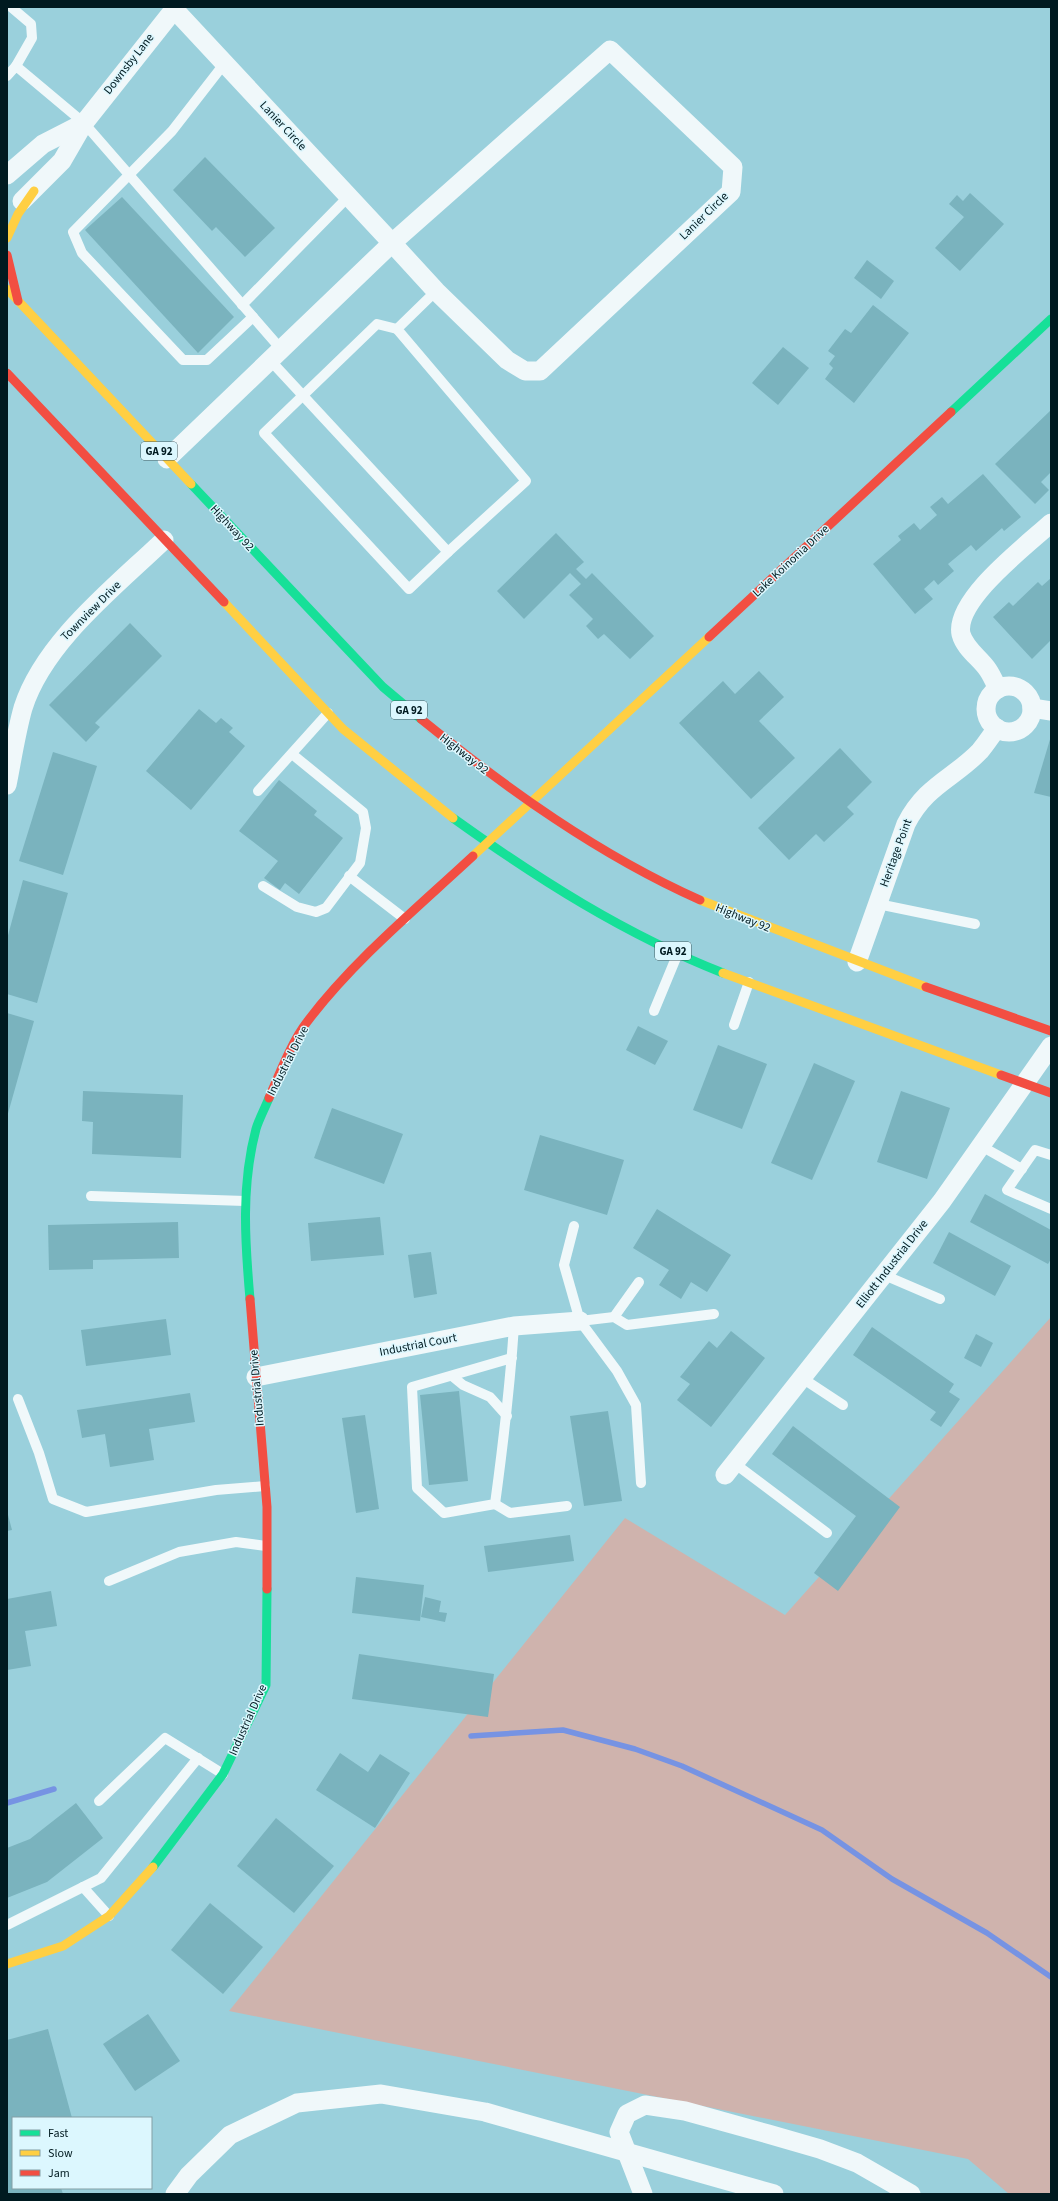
<svg xmlns="http://www.w3.org/2000/svg" width="1058" height="2201" viewBox="0 0 1058 2201" font-family="'Source Sans 3',sans-serif">
	<rect width="100%" height="100%" fill="#9ad0dc"/>
	<path fill="#cfb3ad" d="M 1051,1317 L 1051,2194 L 1009,2194 L 968,2159 L 229,2011 L 625,1518 L 785,1615 Z"/>
	<g fill="none" stroke-linecap="round" stroke-linejoin="round">
		<g stroke="#7693e3" stroke-width="5.5">
			<path d="M 471,1736 L 563,1730 L 635,1749 L 682,1766 L 822,1830 L 892,1879 L 987,1933 L 1051,1977"/>
			<path d="M 7,1803 L 54,1789"/>
		</g>
	</g>
	<g fill="#7ab3be">
		<path d="M 205,157 L 275,228 L 245,257 L 216,227 L 212,231 L 173,190 Z"/>
		<path d="M 970,193 L 1004,224 L 960,271 L 935,248 L 964,217 L 949,204 L 957,195 L 963,201 Z"/>
		<path d="M 122,197 L 234,317 L 198,353 L 85,230 Z"/>
		<path d="M 867,260 L 894,281 L 881,299 L 854,278 Z"/>
		<path d="M 873,305 L 909,333 L 854,403 L 825,379 L 833,368 L 829,364 L 835,356 L 828,351 L 845,329 L 851,333 Z"/>
		<path d="M 783,347 L 809,368 L 778,405 L 752,383 Z"/>
		<path d="M 1051,410 L 1051,472 L 1041,482 L 1049,490 L 1035,504 L 995,464 Z"/>
		<path d="M 983,474 L 1021,517 L 1004,531 L 1002,528 L 976,551 L 971,545 L 948,564 L 954,571 L 938,585 L 934,580 L 924,589 L 933,599 L 915,614 L 873,564 L 901,540 L 898,536 L 914,523 L 920,530 L 937,515 L 930,507 L 942,497 L 948,504 Z"/>
		<path d="M 556,533 L 584,562 L 576,569 L 586,579 L 592,573 L 654,636 L 630,659 L 604,634 L 598,639 L 586,626 L 593,619 L 569,595 L 581,584 L 570,573 L 524,619 L 497,591 Z"/>
		<path d="M 1051,578 L 1051,640 L 1032,659 L 993,617 L 1009,602 L 1013,606 L 1038,582 L 1042,586 Z"/>
		<path d="M 130,623 L 162,656 L 95,723 L 100,727 L 86,742 L 49,705 Z"/>
		<path d="M 759,671 L 784,697 L 759,721 L 795,758 L 751,799 L 679,723 L 723,681 L 735,694 Z"/>
		<path d="M 199,709 L 216,723 L 221,718 L 233,728 L 229,732 L 245,746 L 191,810 L 146,771 Z"/>
		<path d="M 1051,736 L 1051,797 L 1034,793 Z"/>
		<path d="M 840,748 L 872,782 L 847,807 L 854,814 L 824,842 L 816,834 L 789,860 L 758,828 Z"/>
		<path d="M 53,752 L 97,766 L 63,875 L 19,861 Z"/>
		<path d="M 279,780 L 317,811 L 314,815 L 343,838 L 299,894 L 285,883 L 280,890 L 264,878 L 278,861 L 239,831 Z"/>
		<path d="M 23,880 L 68,893 L 37,1003 L 7,994 L 7,939 Z"/>
		<path d="M 7,1013 L 34,1021 L 7,1117 Z"/>
		<path d="M 638,1026 L 668,1041 L 655,1065 L 626,1050 Z"/>
		<path d="M 718,1045 L 767,1064 L 742,1129 L 693,1110 Z"/>
		<path d="M 814,1063 L 855,1081 L 812,1180 L 771,1163 Z"/>
		<path d="M 83,1091 L 183,1095 L 181,1158 L 92,1154 L 93,1122 L 82,1121 Z"/>
		<path d="M 901,1091 L 950,1108 L 927,1179 L 877,1162 Z"/>
		<path d="M 332,1108 L 403,1134 L 384,1184 L 314,1158 Z"/>
		<path d="M 540,1135 L 624,1160 L 607,1215 L 524,1190 Z"/>
		<path d="M 985,1194 L 1051,1230 L 1051,1259 L 1048,1264 L 970,1222 Z"/>
		<path d="M 657,1209 L 731,1255 L 707,1292 L 691,1282 L 681,1299 L 659,1285 L 669,1270 L 633,1248 Z"/>
		<path d="M 380,1217 L 384,1255 L 311,1261 L 308,1223 Z"/>
		<path d="M 178,1222 L 179,1258 L 93,1260 L 93,1269 L 49,1270 L 48,1225 Z"/>
		<path d="M 949,1232 L 1011,1266 L 995,1296 L 933,1263 Z"/>
		<path d="M 431,1252 L 437,1294 L 414,1298 L 408,1255 Z"/>
		<path d="M 166,1319 L 171,1355 L 86,1366 L 81,1330 Z"/>
		<path d="M 872,1327 L 954,1384 L 949,1392 L 960,1399 L 941,1427 L 930,1420 L 936,1412 L 853,1355 Z"/>
		<path d="M 731,1331 L 765,1358 L 711,1427 L 677,1400 L 690,1384 L 680,1377 L 709,1341 L 717,1348 Z"/>
		<path d="M 976,1334 L 993,1343 L 981,1367 L 964,1358 Z"/>
		<path d="M 459,1391 L 468,1481 L 429,1485 L 420,1395 Z"/>
		<path d="M 190,1393 L 195,1422 L 149,1429 L 154,1460 L 110,1467 L 105,1434 L 82,1438 L 77,1410 Z"/>
		<path d="M 608,1411 L 622,1501 L 584,1506 L 570,1416 Z"/>
		<path d="M 365,1415 L 379,1509 L 356,1513 L 342,1418 Z"/>
		<path d="M 793,1426 L 900,1507 L 838,1591 L 814,1573 L 856,1516 L 772,1454 Z"/>
		<path d="M 7,1511 L 12,1530 L 7,1531 Z"/>
		<path d="M 570,1535 L 574,1561 L 488,1572 L 484,1546 Z"/>
		<path d="M 356,1577 L 424,1585 L 420,1621 L 352,1613 Z"/>
		<path d="M 51,1591 L 57,1626 L 25,1631 L 31,1666 L 7,1670 L 7,1599 Z"/>
		<path d="M 425,1597 L 441,1601 L 439,1612 L 447,1613 L 445,1622 L 421,1617 Z"/>
		<path d="M 359,1654 L 494,1674 L 488,1717 L 352,1699 Z"/>
		<path d="M 340,1753 L 368,1772 L 380,1754 L 410,1773 L 375,1828 L 316,1790 Z"/>
		<path d="M 76,1803 L 103,1838 L 47,1882 L 7,1898 L 7,1848 L 30,1839 Z"/>
		<path d="M 276,1818 L 334,1866 L 294,1913 L 237,1866 Z"/>
		<path d="M 210,1903 L 263,1947 L 223,1994 L 171,1950 Z"/>
		<path d="M 148,2014 L 180,2061 L 135,2091 L 103,2044 Z"/>
		<path d="M 48,2029 L 72,2118 L 13,2118 L 13,2188 L 61,2188 L 63,2194 L 7,2194 L 7,2040 Z"/>
	</g>
	<g fill="none" stroke-linecap="round" stroke-linejoin="round">
		<g stroke="#f0f8fa" stroke-width="10">
			<path d="M 11,7 L 31,24 L 32,38 L 16,66"/>
			<path d="M 224,64 L 172,131 L 73,232 L 82,253 L 183,360 L 207,360 L 253,317"/>
			<path d="M 7,76 L 16,66 L 84,123 L 280,348"/>
			<path d="M 436,291 L 397,329 L 526,481 L 448,552"/>
			<path d="M 242,305 L 349,196"/>
			<path d="M 269,359 L 448,552 L 409,589 L 264,433 L 377,324 L 397,329"/>
			<path d="M 258,791 L 328,713"/>
			<path d="M 349,876 L 405,919"/>
			<path d="M 263,886 L 297,907 L 316,912 L 326,908 L 360,863 L 366,828 L 363,812 L 292,754"/>
			<path d="M 878,904 L 975,924"/>
			<path d="M 654,1011 L 678,953"/>
			<path d="M 734,1025 L 749,982"/>
			<path d="M 981,1146 L 1022,1169"/>
			<path d="M 1051,1155 L 1035,1150 L 1007,1190 L 1051,1209"/>
			<path d="M 91,1196 L 245,1201"/>
			<path d="M 574,1226 L 564,1265 L 580,1321 L 617,1371 L 636,1405 L 641,1483"/>
			<path d="M 884,1275 L 940,1299"/>
			<path d="M 614,1317 L 639,1282"/>
			<path d="M 580,1321 L 614,1317 L 627,1325 L 714,1314"/>
			<path d="M 512,1358 L 412,1387 L 417,1488 L 444,1513 L 495,1504 C 503,1445 510,1386 514,1326"/>
			<path d="M 452,1376 L 463,1385 L 490,1397 L 507,1416"/>
			<path d="M 802,1378 L 843,1405"/>
			<path d="M 18,1399 L 39,1453 L 53,1499 L 86,1512 L 216,1490 L 265,1486"/>
			<path d="M 734,1463 L 827,1533"/>
			<path d="M 495,1504 L 510,1513 L 567,1506"/>
			<path d="M 109,1581 L 179,1552 L 236,1542 L 266,1546"/>
			<path d="M 99,1801 L 165,1738 L 223,1774"/>
			<path d="M 83,1887 L 109,1916"/>
			<path d="M 7,1925 L 101,1878 L 198,1758"/>
		</g>
		<g stroke="#f0f8fa" stroke-width="19">
			<path d="M 610,50 L 733,167 L 731,192 L 540,371 L 525,371 L 507,360 L 436,291 L 392,243 Z"/>
			<path d="M 7,175 L 43,144 L 84,123"/>
			<path d="M 22,201 L 62,161 L 84,123 L 176,7"/>
			<path d="M 167,459 L 392,243 L 174,9"/>
			<circle cx="1009" cy="709" r="23"/>
			<path d="M 998,689 C 995,683 992,676 988,670 C 980,658 965,649 961,634 C 954,600 1027,545 1051,523"/>
			<path d="M 1032,708 L 1051,711"/>
			<path d="M 7,785 C 12,760 16,733 23,708 C 44,642 115,587 164,540"/>
			<path d="M 857,962 L 906,824 C 926,785 953,779 980,751 C 986,744 991,736 997,728"/>
			<path d="M 256,1377 L 514,1326 L 580,1321"/>
			<path d="M 725,1475 L 942,1201 L 1051,1046"/>
			<path d="M 175,2194 L 189,2175 L 230,2135 L 297,2103 L 381,2094 L 485,2112 L 774,2194"/>
			<path d="M 643,2194 L 619,2132 L 627,2114 L 645,2105 L 685,2111 L 768,2134 L 820,2149 L 857,2163 L 911,2194"/>
		</g>
		<g stroke="#16e098" stroke-width="9">
			<path d="M 951,412 L 1051,319"/>
			<path d="M 191,484 L 383,687 L 421,719"/>
			<path d="M 453,818 C 538,879 626,935 723,973"/>
			<path d="M 250,1299 C 245,1242 241,1185 256,1129 C 259,1119 265,1108 269,1098"/>
			<path d="M 153,1867 L 223,1774 L 266,1685 L 267,1589"/>
		</g>
		<g stroke="#ffcf43" stroke-width="9">
			<path d="M 7,238 L 18,214 L 34,191"/>
			<path d="M 7,289 L 191,484"/>
			<path d="M 224,602 L 343,729 L 453,818"/>
			<path d="M 473,856 L 709,637"/>
			<path d="M 700,900 L 926,987"/>
			<path d="M 723,973 L 1001,1075"/>
			<path d="M 7,1964 L 63,1946 L 109,1916 L 153,1867"/>
		</g>
		<g stroke="#f24e42" stroke-width="9">
			<path d="M 7,255 L 18,301"/>
			<path d="M 7,373 L 224,602"/>
			<path d="M 709,637 L 951,412"/>
			<path d="M 421,719 C 507,789 599,855 700,900"/>
			<path d="M 926,987 L 1051,1031"/>
			<path d="M 1001,1075 L 1051,1093"/>
			<path d="M 269,1098 C 279,1075 292,1041 307,1022 C 353,961 417,908 473,856"/>
			<path d="M 250,1299 L 267,1507 L 267,1589"/>
		</g>
	</g>
	<g text-anchor="middle" dominant-baseline="central" stroke-width="3" stroke-linejoin="round" paint-order="stroke">
		<g fill="#dcf7fe" stroke="#425c63" stroke-width="1">
			<rect x="141" y="442" width="36" height="18" rx="3"/>
			<rect x="391" y="701" width="36" height="18" rx="3"/>
			<rect x="655" y="942" width="36" height="18" rx="3"/>
		</g>
		<g font-size="11" font-weight="bold" fill="#001a20">
			<text x="159" y="451">GA 92</text>
			<text x="409" y="710">GA 92</text>
			<text x="673" y="951">GA 92</text>
		</g>
		<g font-size="12" fill="#001a20" stroke="#dcf7fe">
			<text transform="translate(129 64) rotate(-52)">Downsby Lane</text>
			<text transform="translate(283 126) rotate(47)">Lanier Circle</text>
			<text transform="translate(704 216) rotate(-44)">Lanier Circle</text>
			<text transform="translate(232 528) rotate(47)">Highway 92</text>
			<text transform="translate(791 561) rotate(-43)">Lake Koinonia Drive</text>
			<text transform="translate(91 611) rotate(-45)">Townview Drive</text>
			<text transform="translate(464 754) rotate(38)">Highway 92</text>
			<text transform="translate(896 853) rotate(-70)">Heritage Point</text>
			<text transform="translate(743 918) rotate(22)">Highway 92</text>
			<text transform="translate(288 1061) rotate(-63)">Industrial Drive</text>
			<text transform="translate(892 1264) rotate(-52)">Elliott Industrial Drive</text>
			<text transform="translate(418 1345) rotate(-11)">Industrial Court</text>
			<text transform="translate(257 1388) rotate(-95)">Industrial Drive</text>
			<text transform="translate(248 1720) rotate(-66)">Industrial Drive</text>
		</g>
	</g>
	<rect width="1058" height="2201" fill="none" stroke="#001a20" stroke-width="16"/>
	<rect x="12" y="2117" width="140" height="72" fill="#dcf7fe" stroke="#849fa5"/>
	<rect x="20" y="2130" width="20" height="6" fill="#16e098" stroke="#849fa5"/>
	<text x="48" y="2137" font-size="12" fill="#001a20">Fast</text>
	<rect x="20" y="2150" width="20" height="6" fill="#ffcf43" stroke="#849fa5"/>
	<text x="48" y="2157" font-size="12" fill="#001a20">Slow</text>
	<rect x="20" y="2170" width="20" height="6" fill="#f24e42" stroke="#849fa5"/>
	<text x="48" y="2177" font-size="12" fill="#001a20">Jam</text>
</svg>
